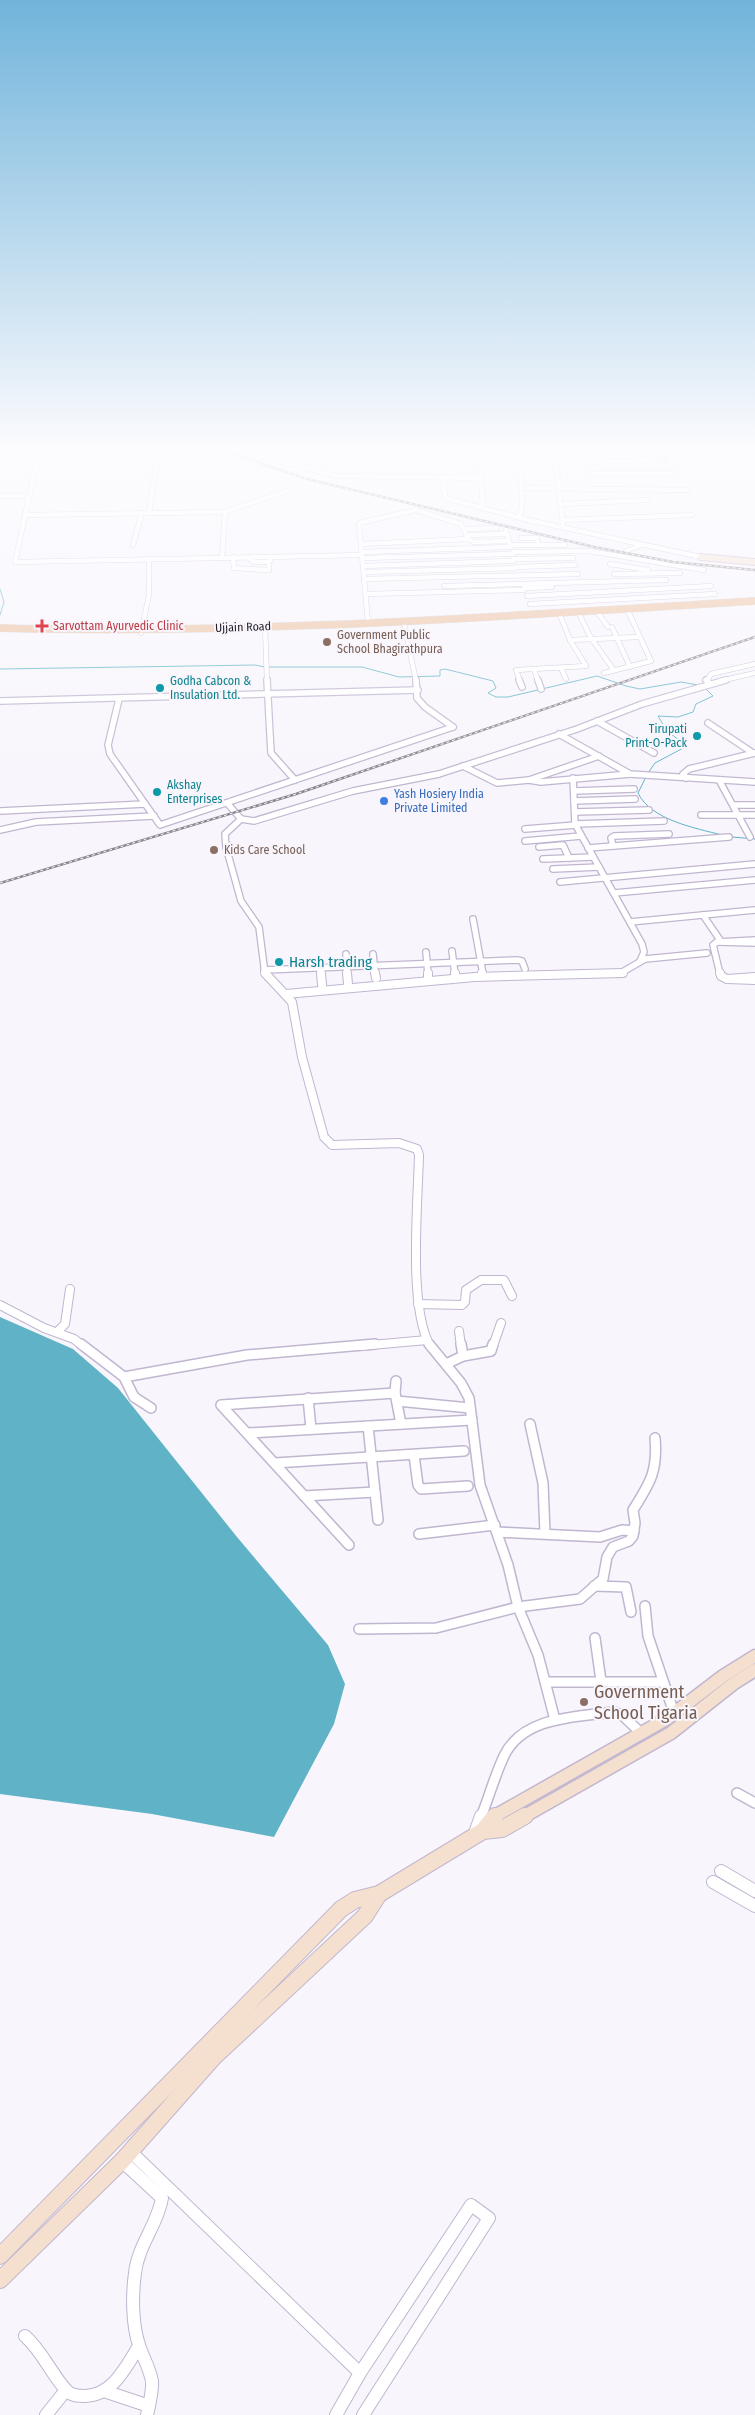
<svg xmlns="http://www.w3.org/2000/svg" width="755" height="2415" viewBox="0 0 755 2415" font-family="'Fira Sans Condensed',sans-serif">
	<rect width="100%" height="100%" fill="#f8f6fc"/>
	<path fill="#60b3c7" d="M 0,1317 L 73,1349 L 118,1388 L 237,1537 L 328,1645 L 345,1684 L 334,1724 L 274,1837 L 152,1814 L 0,1794 Z"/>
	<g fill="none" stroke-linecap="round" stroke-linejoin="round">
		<g stroke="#60b3c7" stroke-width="1">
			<path d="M 0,589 L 4,602 L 0,615"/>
			<path d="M 0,669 L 255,665 L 265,667 L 362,667 L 399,677 L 440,676 L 440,670 L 445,669 L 493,681 L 496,688 L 488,693 L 496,697 L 508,697 L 597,676 L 626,686 L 640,689 L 681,682 L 698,685"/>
			<path d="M 648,773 L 655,763 L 687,746 L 667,731 L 658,716 L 678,717 L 693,712 L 696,704 L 713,696 L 705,688"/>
			<path d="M 646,777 L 638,793 C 651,820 695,828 722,835"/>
			<path d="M 732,837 L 755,839"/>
		</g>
		<g stroke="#c0b6d0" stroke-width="5.5">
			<g id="street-far4">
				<path d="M 233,449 L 337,476 L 481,478"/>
				<path d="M 406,449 L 408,463"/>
				<path d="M 448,449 L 452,463"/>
				<path d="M 486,449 L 492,449"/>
				<path d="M 534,451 L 559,449"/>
				<path d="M 0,456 L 158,455 L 181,453 L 184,449"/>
				<path d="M 38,456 L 15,562 L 362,555"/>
				<path d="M 487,456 L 518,454"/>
				<path d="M 533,458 L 610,449"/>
				<path d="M 556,462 L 563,525"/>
				<path d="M 483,464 L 481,478 L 483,508"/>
				<path d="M 591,474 L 676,474"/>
				<path d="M 374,476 L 375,465 L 379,463 L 483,464 L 668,460"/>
				<path d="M 443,477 L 445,498 L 528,520 L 701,557"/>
				<path d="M 521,488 L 687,490"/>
				<path d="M 0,496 L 29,496"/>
				<path d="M 561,504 L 648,500"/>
				<path d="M 149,513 L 158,455"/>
				<path d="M 25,515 L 225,512 L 286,491"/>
				<path d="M 519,517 L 522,507 L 521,463"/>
				<path d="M 563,520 L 692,515"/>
				<path d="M 465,529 L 497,528"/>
				<path d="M 506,530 L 510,545"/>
				<path d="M 467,535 L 507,534"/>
				<path d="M 521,538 L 537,538 L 538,545"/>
				<path d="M 361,544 L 468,539 L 474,542 L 509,541"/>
				<path d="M 133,545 L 142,513"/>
				<path d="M 510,545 L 565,545"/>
				<path d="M 626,551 L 641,545"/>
				<path d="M 362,552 L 511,547"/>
				<path d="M 513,552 L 589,551 L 704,570"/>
				<path d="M 233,557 L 234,568 L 269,570 L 269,562 L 272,557"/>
				<path d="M 222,558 L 225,512"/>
				<path d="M 363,558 L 513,554"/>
				<path d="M 250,559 L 253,562 L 269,562"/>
				<path d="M 513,559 L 573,558"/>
				<path d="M 610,564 L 648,570"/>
				<path d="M 363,566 L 513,561"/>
				<path d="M 516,567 L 575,565"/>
				<path d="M 364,572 L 516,568"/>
				<path d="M 614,574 L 680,573"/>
				<path d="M 364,579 L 578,574"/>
				<path d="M 444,586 L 666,580"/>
				<path d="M 524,588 L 552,587"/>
				<path d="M 366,594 L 524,590"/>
				<path d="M 527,596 L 711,586"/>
				<path d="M 530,604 L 715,594"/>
				<path d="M 598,613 L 608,627"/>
				<path d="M 579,614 L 591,638 L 613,669 L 611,671"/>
				<path d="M 368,622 L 359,523 L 416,510 L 461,524 L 468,539"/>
				<path d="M 404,623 L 416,681"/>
				<path d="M 265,626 L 267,681"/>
				<path d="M 612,627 L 630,667"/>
				<path d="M 141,633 L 149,595 L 149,559"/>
				<path d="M 570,640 L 639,637"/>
				<path d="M 561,668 L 566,679"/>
				<path d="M 534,669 L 538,681"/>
				<path d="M 604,673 L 651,661 L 628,611"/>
				<path d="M 520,681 L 516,670 L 586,666 L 570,640 L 560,615"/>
				<path d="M 707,681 L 711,674 L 755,664"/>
				<path d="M 720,681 L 755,673"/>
			</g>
		</g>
		<g stroke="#c0b6d0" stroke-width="8">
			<g id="street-far3">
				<path d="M 267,680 L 271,753 L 295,780"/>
				<path d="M 416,680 L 417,698 L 425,707 L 453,727"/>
				<path d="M 519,680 L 522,687"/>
				<path d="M 538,680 L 541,689"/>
				<path d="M 706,680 L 709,683"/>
				<path d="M 119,699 L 108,745 L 110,754 L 160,825 L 453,727"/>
				<path d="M 0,701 L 418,690"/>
				<path d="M 597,721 L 654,753"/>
				<path d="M 708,723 L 753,753"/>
				<path d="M 559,734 L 630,774 L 755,782"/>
				<path d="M 463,766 L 497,783 L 529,780 L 541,782 L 630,774"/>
				<path d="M 573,778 L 575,824 L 642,944 L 644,952 L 640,961"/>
				<path d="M 686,778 L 683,774 L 689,769 L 755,753"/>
				<path d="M 529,780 L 599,756"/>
				<path d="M 719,780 L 750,837"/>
				<path d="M 574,791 L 634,789"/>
				<path d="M 574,801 L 635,799"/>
				<path d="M 228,804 L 241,819 L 254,821 L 353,791 L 439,774 L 577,729 L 642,704 L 726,680"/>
				<path d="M 734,805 L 755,805"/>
				<path d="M 0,811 L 145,804"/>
				<path d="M 575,812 L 649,810"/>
				<path d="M 701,815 L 755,815"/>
				<path d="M 241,819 L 225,834 L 226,847 L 241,901 L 259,927 L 265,974"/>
				<path d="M 575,824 L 664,821"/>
				<path d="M 525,829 L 576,825"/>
				<path d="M 0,830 L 36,822 L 154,816"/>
				<path d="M 525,841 L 581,836"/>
				<path d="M 613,846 L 611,838 L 614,836 L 669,834"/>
				<path d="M 539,847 L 563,845 L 569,858"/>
				<path d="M 588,848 L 729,837"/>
				<path d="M 543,859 L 593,857"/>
				<path d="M 553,869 L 599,867"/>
				<path d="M 560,882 L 755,864"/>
				<path d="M 614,893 L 755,880"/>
				<path d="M 703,915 L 720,940"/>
				<path d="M 473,919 L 483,974"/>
				<path d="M 630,922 L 755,910"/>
				<path d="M 755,940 L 717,942 L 755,943"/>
				<path d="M 717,942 L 713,945 L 720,974"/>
				<path d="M 452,951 L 455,974"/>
				<path d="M 426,952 L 428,974"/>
				<path d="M 346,954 L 347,974"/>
				<path d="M 373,954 L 375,974"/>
				<path d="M 320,968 L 321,974"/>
				<path d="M 264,970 L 517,960 L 522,961 L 525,969"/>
				<path d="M 619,974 L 645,959 L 707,953"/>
			</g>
		</g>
		<g stroke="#c0b6d0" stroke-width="10">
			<g id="street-far2">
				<path d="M 265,973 L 292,1002 L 302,1057 L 324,1137 L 332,1145 L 399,1143 L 417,1149 L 419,1155 C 418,1203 408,1306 430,1346"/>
				<path d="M 321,973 L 322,985"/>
				<path d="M 347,973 L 348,984"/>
				<path d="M 375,973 L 376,978"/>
				<path d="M 428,973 L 428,977"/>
				<path d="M 455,973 L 456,978"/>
				<path d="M 482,973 L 483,976"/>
				<path d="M 720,973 L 721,976 L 727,979"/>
				<path d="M 755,977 L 727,979 L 755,980"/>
				<path d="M 286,994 L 475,977 L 623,973"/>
				<path d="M 418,1304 L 462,1305 L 465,1302 L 466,1290 L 481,1280 L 504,1280 L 512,1296"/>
				<path d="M 0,1305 L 44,1328 L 74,1339 L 83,1346"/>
				<path d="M 459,1331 L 461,1346"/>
				<path d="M 57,1332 L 65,1324 L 70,1289"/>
				<path d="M 360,1346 L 427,1340"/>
				<path d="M 493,1346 L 501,1323"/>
			</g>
		</g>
		<g stroke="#c0b6d0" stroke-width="12">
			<g id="street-far1">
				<path d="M 81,1344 L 124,1377 L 247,1355 L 375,1344"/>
				<path d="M 429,1344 L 461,1383 L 469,1398 L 480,1485 L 508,1565 L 518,1607 L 538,1655 L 555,1720"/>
				<path d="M 461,1344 L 463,1356"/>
				<path d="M 446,1364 L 463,1356 L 491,1351 L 493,1344"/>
				<path d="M 124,1377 L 134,1397 L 151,1408"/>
				<path d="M 396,1381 L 395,1393 L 401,1424"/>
				<path d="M 308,1398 L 311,1429"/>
				<path d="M 397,1401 L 470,1408"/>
				<path d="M 530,1424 L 543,1483 L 545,1533"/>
				<path d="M 368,1426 L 378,1520"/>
				<path d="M 248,1433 L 472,1420"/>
				<path d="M 414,1455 L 418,1485 L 421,1489 L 468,1486"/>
				<path d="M 275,1463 L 464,1451"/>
				<path d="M 304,1496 L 375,1492"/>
				<path d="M 497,1532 L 600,1537 L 622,1530 L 634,1531"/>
				<path d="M 419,1534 L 495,1525"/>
				<path d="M 349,1545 L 221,1405 L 395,1393"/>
				<path d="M 594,1586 L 626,1587 L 631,1612"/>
				<path d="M 645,1606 L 648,1636 L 674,1713"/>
				<path d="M 359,1629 L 436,1628 L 518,1607 L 580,1599 L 603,1579 L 607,1557 L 613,1547 L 629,1541 L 633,1536 L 635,1523 L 633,1510 C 650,1483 658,1471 655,1438"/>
				<path d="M 595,1638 L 601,1681"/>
				<path d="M 546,1682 L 663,1682"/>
				<path d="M 737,1793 L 755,1803"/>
				<path d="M 481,1817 C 489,1797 495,1775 504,1756 C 523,1716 577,1717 614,1712 L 622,1715 L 641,1733"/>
			</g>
		</g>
		<g stroke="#c0b6d0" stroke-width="14">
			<g id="street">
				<path d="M 475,1833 L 481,1816"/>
				<path d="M 721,1871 L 755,1891"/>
				<path d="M 713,1882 L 755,1906"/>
				<path d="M 130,2151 L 360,2373"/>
				<path d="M 122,2161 L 162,2198 C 158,2224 138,2245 135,2273 C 132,2295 132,2324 139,2345 C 143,2358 149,2366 152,2381 C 153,2391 149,2405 147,2415"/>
				<path d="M 25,2336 C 43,2352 51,2374 67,2391 C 72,2396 79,2396 85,2396 C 113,2395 126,2367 139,2346"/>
				<path d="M 104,2391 L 149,2406"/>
				<path d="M 46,2415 L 66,2390"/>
				<path d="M 336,2415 L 360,2373 L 471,2205 L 489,2218 L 363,2415"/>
			</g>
		</g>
		<g stroke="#c0b6d0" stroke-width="8">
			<g id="secondary-far2">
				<path d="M 631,449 L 665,460"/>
				<path d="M 701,557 L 755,562"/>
			</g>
		</g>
		<g stroke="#c0b6d0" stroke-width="15">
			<g id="secondary-far1">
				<path d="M 493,1817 L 668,1718 L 723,1676 L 755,1656"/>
				<path d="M 523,1817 L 671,1733 L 733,1684 L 755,1670"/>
			</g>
		</g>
		<g stroke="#c0b6d0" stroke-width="18">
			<g id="secondary">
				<path d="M 483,1831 L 495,1816"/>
				<path d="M 0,2256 L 341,1909 L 355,1900 L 379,1894 L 483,1831 L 502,1829 L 525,1816"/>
				<path d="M 0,2280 L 122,2161 L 213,2058 L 365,1916 L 379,1894"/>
			</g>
		</g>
		<g stroke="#d3d2d4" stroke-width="8">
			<path id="primary" d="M 0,628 C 252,635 504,616 755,601"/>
		</g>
		<use href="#street-far4" stroke="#fff" stroke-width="4.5"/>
		<use href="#street-far3" stroke="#fff" stroke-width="5.5"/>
		<use href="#street-far2" stroke="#fff" stroke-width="8"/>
		<use href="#street-far1" stroke="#fff" stroke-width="9"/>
		<use href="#street" stroke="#fff" stroke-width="12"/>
		<use href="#secondary-far2" stroke="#f5dfce" stroke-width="6"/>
		<use href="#secondary-far1" stroke="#f5dfce" stroke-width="12"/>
		<use href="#secondary" stroke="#f5dfce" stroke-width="16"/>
		<use href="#primary" stroke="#ecbf9d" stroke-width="7"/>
		<g stroke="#89868e" stroke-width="2.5">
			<g id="rail">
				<path d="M 219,449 L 307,479 L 594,547 L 673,562 L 755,570"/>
				<path d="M 0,883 L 296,794 L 755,637"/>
			</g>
		</g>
		<use href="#rail" stroke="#f8f6fc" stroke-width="1" stroke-dasharray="3" stroke-linecap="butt"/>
	</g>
	<linearGradient id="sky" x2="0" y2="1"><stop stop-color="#71b4db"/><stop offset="0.57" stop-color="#fcfbfe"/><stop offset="1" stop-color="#fcfbfe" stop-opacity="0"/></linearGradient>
	<rect width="755" height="787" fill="url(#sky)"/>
	<path fill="#e0444e" stroke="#f8f6fc" stroke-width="2" d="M39.5 618.5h5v5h5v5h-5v5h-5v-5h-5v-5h5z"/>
	<g fill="#8d6e63" stroke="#f8f6fc" stroke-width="2">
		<circle cx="327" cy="642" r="5"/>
		<circle cx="214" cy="850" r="5"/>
		<circle cx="584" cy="1702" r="5"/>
	</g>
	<g fill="#0f9aa8" stroke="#f8f6fc" stroke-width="2">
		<circle cx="160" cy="688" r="5"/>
		<circle cx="697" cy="736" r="5"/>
		<circle cx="157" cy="792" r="5"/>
		<circle cx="279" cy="962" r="5"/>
	</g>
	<circle fill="#3f7fe0" stroke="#f8f6fc" stroke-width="2" cx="384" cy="801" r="5"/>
	<g text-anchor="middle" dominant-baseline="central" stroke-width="4" stroke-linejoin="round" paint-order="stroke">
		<g font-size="12" fill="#be3a42" stroke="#f8f6fc" text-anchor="start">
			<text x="53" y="626">Sarvottam Ayurvedic Clinic</text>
		</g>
		<g font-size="12" fill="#221e28" stroke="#f8f6fc">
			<text transform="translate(243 627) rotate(-2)">Ujjain Road</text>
		</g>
		<g font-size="12" fill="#785e54" stroke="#f8f6fc" text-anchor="start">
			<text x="337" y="635">Government Public<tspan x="337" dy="14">School Bhagirathpura</tspan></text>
			<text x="224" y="850">Kids Care School</text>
		</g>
		<g font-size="12" fill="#0d838f" stroke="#f8f6fc" text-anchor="start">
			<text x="170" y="681">Godha Cabcon &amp;<tspan x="170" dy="14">Insulation Ltd.</tspan></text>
			<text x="687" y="729" text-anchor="end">Tirupati<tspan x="687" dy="14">Print-O-Pack</tspan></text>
			<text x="167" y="785">Akshay<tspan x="167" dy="14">Enterprises</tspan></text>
		</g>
		<g font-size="12" fill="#366cbe" stroke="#f8f6fc" text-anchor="start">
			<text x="394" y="794">Yash Hosiery India<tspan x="394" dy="14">Private Limited</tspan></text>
		</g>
		<g font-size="15" fill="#0d838f" stroke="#f8f6fc" text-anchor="start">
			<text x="289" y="962">Harsh trading</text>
		</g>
		<g font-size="18" fill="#785e54" stroke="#f8f6fc" text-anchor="start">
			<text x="594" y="1692">Government<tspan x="594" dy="21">School Tigaria</tspan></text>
		</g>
	</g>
</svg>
